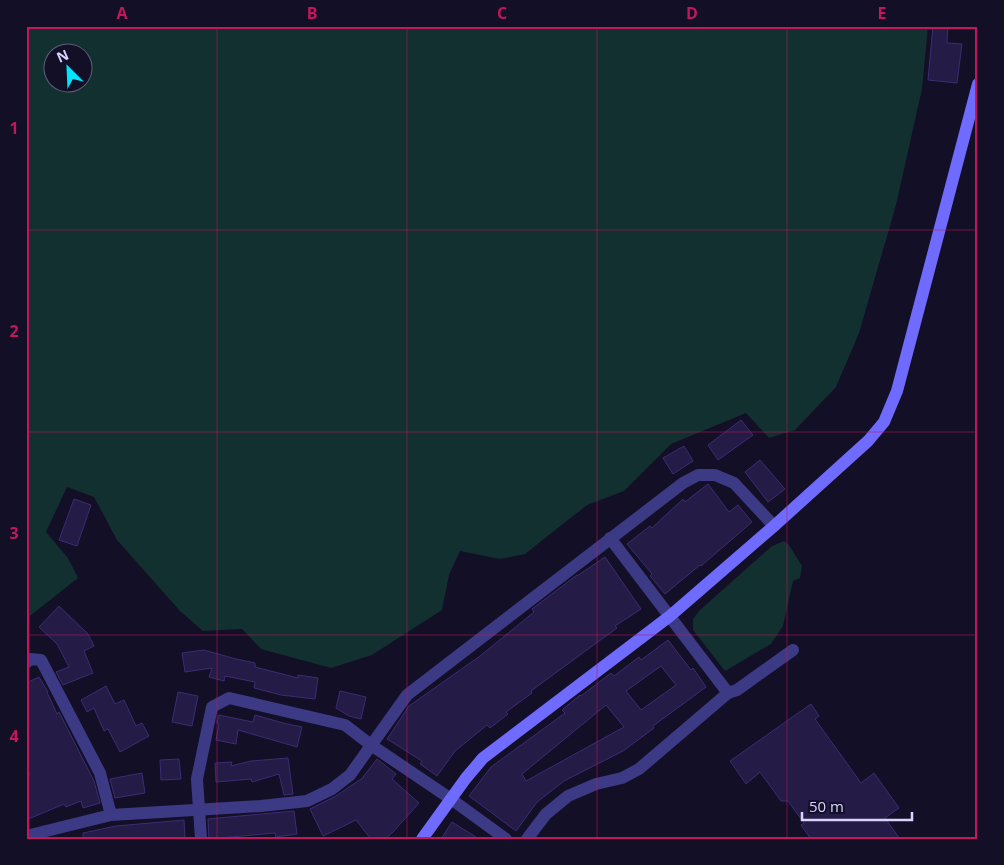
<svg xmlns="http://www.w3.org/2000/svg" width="1004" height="865" viewBox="0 0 1004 865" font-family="'Open Sans',sans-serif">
	<rect width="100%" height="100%" fill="#130f26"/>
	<g fill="#12302f" fill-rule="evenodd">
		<path d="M 26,26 L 928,26 L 922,89 L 896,205 L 859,333 L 836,387 L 795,430 L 769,438 L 746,413 L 671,444 L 624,491 L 587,505 L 525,554 L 500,559 L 460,551 L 449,575 L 442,610 L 372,655 L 331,668 L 261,649 L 242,629 L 203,631 L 180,611 L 117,540 L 94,497 L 67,487 L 46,532 L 68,558 L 78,578 L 26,619 ZM 52,52 L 82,52 L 82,82 L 52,82 Z"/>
		<path d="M 784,541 L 789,545 L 802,566 L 800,578 L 793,581 L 783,626 L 771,644 L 725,671 L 693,630 L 693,619 L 700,610 L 772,546 Z"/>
	</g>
	<g fill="#241b47" stroke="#3b2d73" fill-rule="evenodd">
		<path d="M 933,26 L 948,26 L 947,43 L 962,44 L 957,83 L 928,80 Z"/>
		<path d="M 741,420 L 753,435 L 718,460 L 708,445 Z"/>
		<path d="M 684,446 L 693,461 L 673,474 L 663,458 Z"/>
		<path d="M 760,460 L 785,489 L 768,502 L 745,472 Z"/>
		<path d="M 708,484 L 729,512 L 738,505 L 752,522 L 701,566 L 700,565 L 665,594 L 650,576 L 652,574 L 627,544 L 650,526 L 652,528 L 683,499 L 685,502 Z"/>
		<path d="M 74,499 L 91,505 L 77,546 L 59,540 Z"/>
		<path d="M 605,557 L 641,609 L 615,626 L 617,628 L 599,641 L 531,691 L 532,693 L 506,712 L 508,714 L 490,728 L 487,725 L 455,751 L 437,776 L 420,764 L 422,761 L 387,739 L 409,706 L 480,656 L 534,612 L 532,609 L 577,575 L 577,576 Z"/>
		<path d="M 59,606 L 88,634 L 94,646 L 84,651 L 93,673 L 63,685 L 56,672 L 69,667 L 57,644 L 39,627 Z"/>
		<path d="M 668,640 L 691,670 L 693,668 L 706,687 L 653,726 L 654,728 L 623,751 L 564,781 L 537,802 L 516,831 L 469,796 L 491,767 L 565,713 L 562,710 L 580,695 L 581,696 L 611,673 L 614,676 L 639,657 L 641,660 ZM 661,666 L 676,685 L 641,710 L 626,691 ZM 606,705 L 624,727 L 526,781 L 522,774 Z"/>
		<path d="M 204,650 L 236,659 L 255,663 L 255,667 L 298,678 L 298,675 L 318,678 L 315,699 L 281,695 L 254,688 L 255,682 L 225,676 L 224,681 L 209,677 L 212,668 L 185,672 L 182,653 Z"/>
		<path d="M 39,677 L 48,692 L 47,692 L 57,714 L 59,712 L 94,781 L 100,803 L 83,808 L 81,801 L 66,807 L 64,804 L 26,820 L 26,777 L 30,775 L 26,766 L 26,683 Z"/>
		<path d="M 106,686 L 115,704 L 124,700 L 136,726 L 142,723 L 149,736 L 120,752 L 108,729 L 104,731 L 94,708 L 87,712 L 81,700 Z"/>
		<path d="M 340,691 L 366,697 L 361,719 L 349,716 L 336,708 Z"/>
		<path d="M 178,692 L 198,696 L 192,726 L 172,722 Z"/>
		<path d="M 811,704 L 819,716 L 815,719 L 861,783 L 874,773 L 899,808 L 885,818 L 900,839 L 811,839 L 801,825 L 804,823 L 788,801 L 781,801 L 760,772 L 746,784 L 730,761 Z"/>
		<path d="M 219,715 L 253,722 L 255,715 L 283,723 L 302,727 L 297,747 L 238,730 L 236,744 L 216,740 L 219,724 L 217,723 Z"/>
		<path d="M 288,758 L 293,794 L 284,795 L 279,774 L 252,782 L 251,779 L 216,782 L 215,763 L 232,762 L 231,766 L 251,761 Z"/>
		<path d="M 179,759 L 181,779 L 161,780 L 160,760 Z"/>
		<path d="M 377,759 L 396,774 L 392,779 L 419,803 L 393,832 L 385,839 L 371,839 L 356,820 L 323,836 L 310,809 L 336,796 L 364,777 L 363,777 Z"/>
		<path d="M 142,773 L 145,793 L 115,798 L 110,779 Z"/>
		<path d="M 294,811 L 297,834 L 276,837 L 275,833 L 209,839 L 208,819 Z"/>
		<path d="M 184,820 L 185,839 L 83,839 L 83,833 L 116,826 Z"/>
		<path d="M 452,822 L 479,839 L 441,839 Z"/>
	</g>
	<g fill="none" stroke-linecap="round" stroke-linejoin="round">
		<g stroke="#3d3a85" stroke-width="12">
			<path d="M 26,663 L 30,659 L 41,660 L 100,773 L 111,815"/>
			<path d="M 728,693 L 737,690 L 793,650"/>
			<path d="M 26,836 L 111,815 L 261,806 L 307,801 L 332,789 L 350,775 L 407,695 L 683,483 L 698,475 L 715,475 L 734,483 L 774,526"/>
			<path d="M 201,839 L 197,779 L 212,707 L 229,698 L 345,725 L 371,745 L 451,799 L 506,839"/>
			<path d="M 527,839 L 546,814 L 568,796 L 596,784 L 622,778 L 639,769 L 728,693 L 610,538"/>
		</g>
		<path stroke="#6f6bff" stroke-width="12" d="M 422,839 L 466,778 L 483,758 L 670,616 L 774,526 L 868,441 L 884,422 L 897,391 L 978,84"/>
	</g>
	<path fill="none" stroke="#c2185b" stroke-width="1" stroke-opacity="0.55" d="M 217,26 L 217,839M 407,26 L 407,839M 597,26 L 597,839M 787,26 L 787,839M 26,230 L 978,230M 26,432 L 978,432M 26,635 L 978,635"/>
	<rect width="1004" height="865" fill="none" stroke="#130f26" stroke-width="55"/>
	<g transform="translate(68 68) rotate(336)"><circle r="24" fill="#130f26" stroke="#625e7d"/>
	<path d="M0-4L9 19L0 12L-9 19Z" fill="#00e5ff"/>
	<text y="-8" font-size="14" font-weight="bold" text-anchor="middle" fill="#d9d4ff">N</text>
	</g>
	<path d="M802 812v8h110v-8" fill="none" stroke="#d9d4ff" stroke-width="2.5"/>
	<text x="809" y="812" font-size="15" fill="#d9d4ff" stroke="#130f26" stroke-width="4" paint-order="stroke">50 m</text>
	<rect x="28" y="28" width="948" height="810" fill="none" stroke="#c2185b" stroke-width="2"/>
	<g font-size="16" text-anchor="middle" font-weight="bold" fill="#c2185b">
		<text x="122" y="19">A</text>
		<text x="312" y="19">B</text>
		<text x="502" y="19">C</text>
		<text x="692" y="19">D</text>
		<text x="882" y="19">E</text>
		<text x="14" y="134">1</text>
		<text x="14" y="337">2</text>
		<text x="14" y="539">3</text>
		<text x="14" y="742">4</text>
	</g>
</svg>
